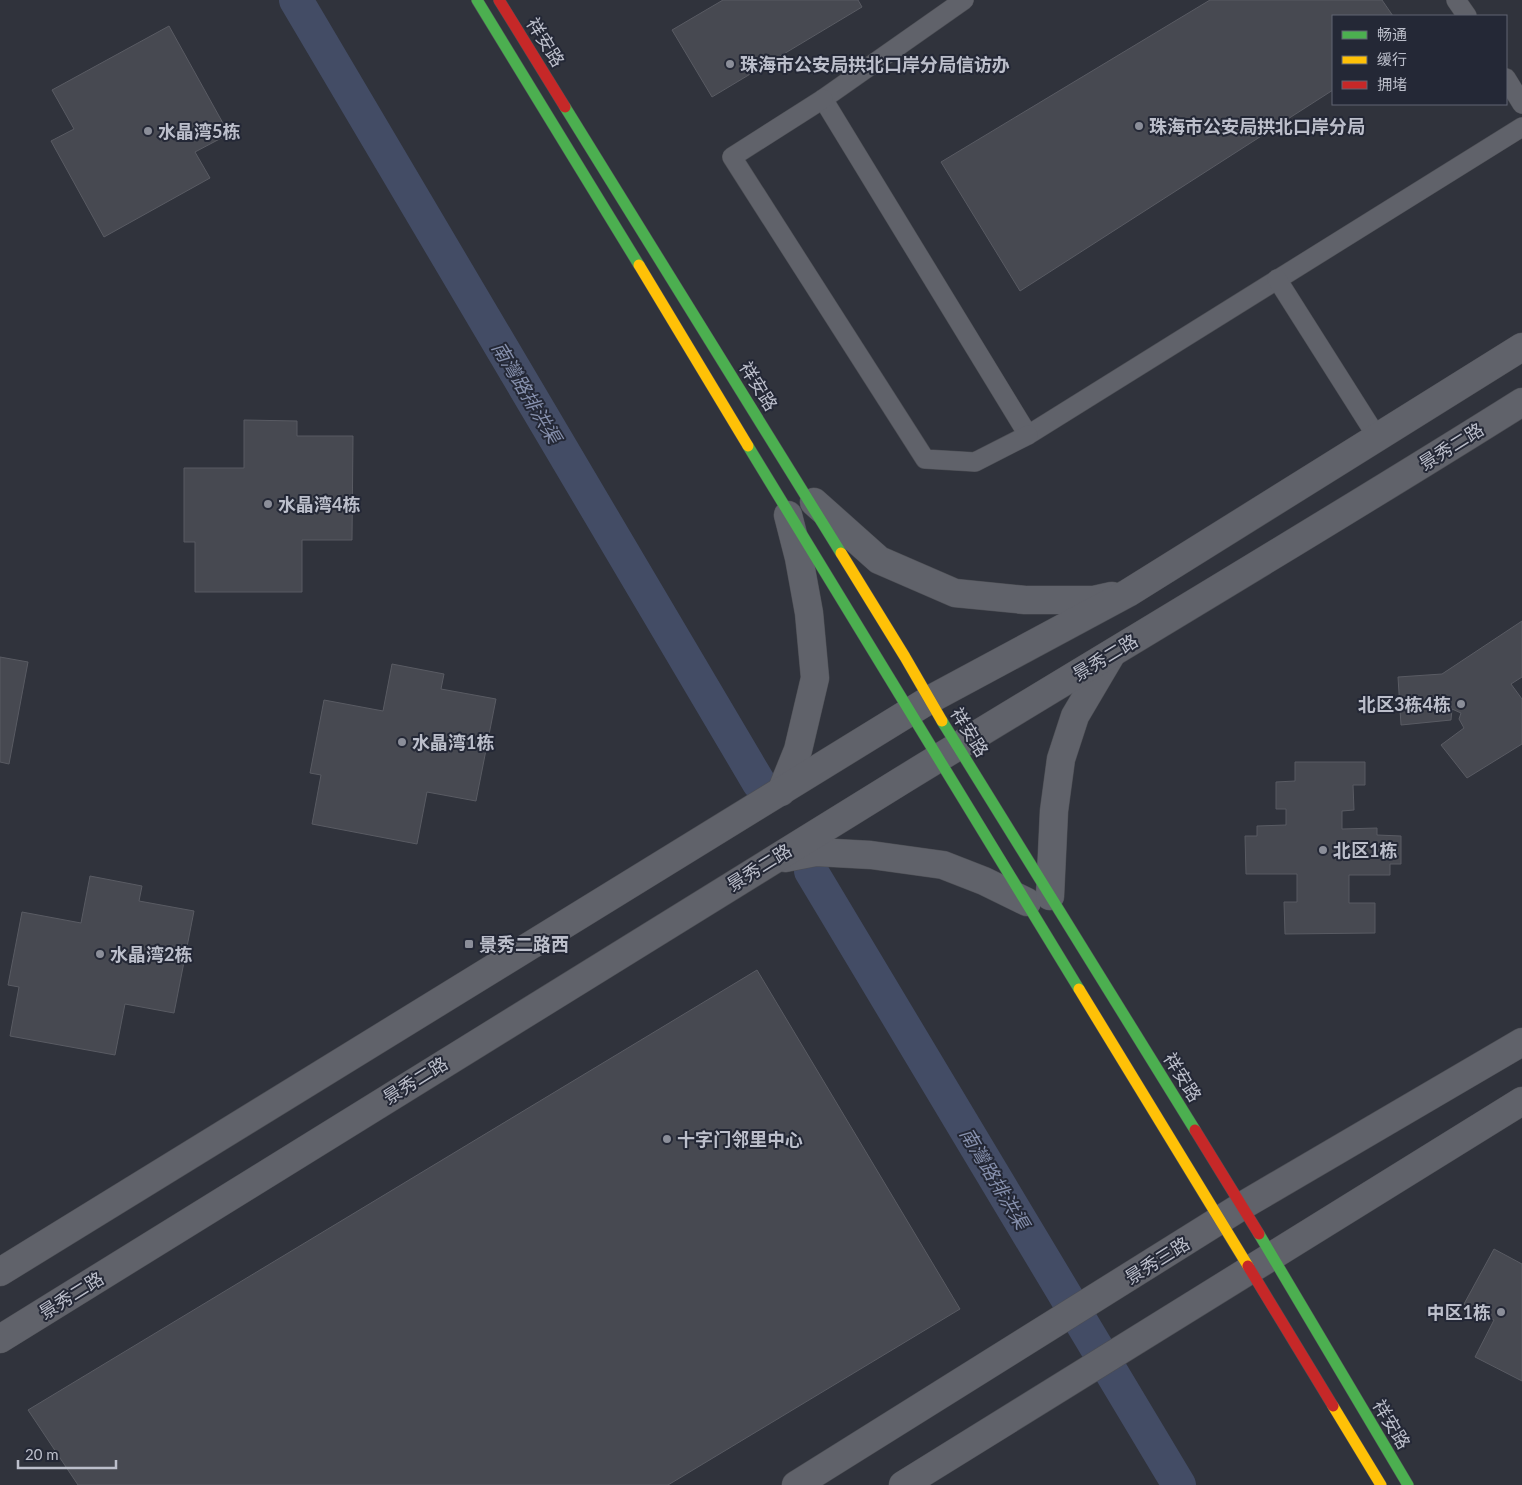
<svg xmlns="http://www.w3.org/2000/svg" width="1522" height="1485" viewBox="0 0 1522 1485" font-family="Lato,'Noto Sans SC',sans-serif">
	<rect width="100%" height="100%" fill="#30333c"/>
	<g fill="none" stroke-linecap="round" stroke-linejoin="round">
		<g stroke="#434c65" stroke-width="34">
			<path d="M 296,0 L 759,783"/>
			<path d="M 811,871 L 1179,1485"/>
		</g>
	</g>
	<g fill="#474951" stroke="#595b63">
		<path d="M 723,0 L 858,0 L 862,7 L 712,97 L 672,30 Z"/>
		<path d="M 1210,0 L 1382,0 L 1393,16 L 1333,16 L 1333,90 L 1020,291 L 941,162 Z"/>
		<path d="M 169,26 L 229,134 L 195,152 L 210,178 L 104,237 L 51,141 L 74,129 L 52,90 Z"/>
		<path d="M 244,420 L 297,421 L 297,436 L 353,436 L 352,540 L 302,540 L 302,592 L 195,592 L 195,542 L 184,542 L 184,468 L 244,468 Z"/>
		<path d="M 1522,621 L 1522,677 L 1511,684 L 1522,699 L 1522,744 L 1467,778 L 1441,745 L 1464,728 L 1459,719 L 1461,713 L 1452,709 L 1451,720 L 1401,725 L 1398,677 L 1442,674 Z"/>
		<path d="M 0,657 L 28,662 L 9,764 L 0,762 Z"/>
		<path d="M 392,664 L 444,674 L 441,689 L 496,699 L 476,801 L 427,792 L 417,844 L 312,824 L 321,775 L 310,773 L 324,700 L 383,711 Z"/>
		<path d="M 1295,762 L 1365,762 L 1365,785 L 1353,785 L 1354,810 L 1342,811 L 1342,829 L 1377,828 L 1377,835 L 1401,836 L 1401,864 L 1390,864 L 1390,875 L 1349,875 L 1349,903 L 1375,903 L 1375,933 L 1285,934 L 1284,902 L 1297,902 L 1297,874 L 1246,874 L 1245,836 L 1257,836 L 1257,826 L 1286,825 L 1286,809 L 1276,809 L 1276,782 L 1295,781 Z"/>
		<path d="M 90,876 L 142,886 L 139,901 L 194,911 L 174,1013 L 125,1004 L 115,1055 L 10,1036 L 19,987 L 8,985 L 22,912 L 81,923 Z"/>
		<path d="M 757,970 L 960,1309 L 668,1485 L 78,1485 L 28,1410 Z"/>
		<path d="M 1494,1249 L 1522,1264 L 1522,1381 L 1475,1357 L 1494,1320 L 1464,1304 Z"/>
	</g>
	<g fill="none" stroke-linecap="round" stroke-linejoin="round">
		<g stroke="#4c4e54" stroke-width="20">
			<g id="lane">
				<path d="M 964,0 L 823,99 L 1028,435 L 1522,127"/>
				<path d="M 1456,0 L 1467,16"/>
				<path d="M 1506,78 L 1522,104"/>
				<path d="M 823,99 L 732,157 L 925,459 L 975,462 L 1028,435"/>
				<path d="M 1277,279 L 1377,437"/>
			</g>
		</g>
		<g stroke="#4c4e54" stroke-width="29">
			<g id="street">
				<path d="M 814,502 L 879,560 L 955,593 L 1025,600 L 1094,600 L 1112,596"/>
				<path d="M 781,792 L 798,750 L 815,678 L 809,613 L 799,558 L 788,515"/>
				<path d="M 785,858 L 816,852 L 871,855 L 943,865 L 984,881 L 1027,902"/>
				<path d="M 1050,896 L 1054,811 L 1061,759 L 1075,716 L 1111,655"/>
				<path d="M 0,1272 L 929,700 L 1128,593 L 1522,347"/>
				<path d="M 0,1339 C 300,1152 600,965 901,781 C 1108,654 1317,531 1522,402"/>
				<path d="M 796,1485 L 1242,1206 L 1522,1042"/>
				<path d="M 903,1485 L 1522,1101"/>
			</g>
		</g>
		<g stroke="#4c4e54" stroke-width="12">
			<g id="fast">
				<path d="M 477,0 L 639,265"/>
				<path d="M 565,107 L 841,553"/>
				<path d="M 748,446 L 1079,989"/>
				<path d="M 942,721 L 1195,1130"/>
				<path d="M 1259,1234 L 1408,1485"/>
			</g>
		</g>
		<g stroke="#4c4e54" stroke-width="12">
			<g id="slow">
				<path d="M 639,265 L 748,446"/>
				<path d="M 841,553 L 905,657 L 942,721"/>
				<path d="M 1079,989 L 1248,1266"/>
				<path d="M 1333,1406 L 1381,1485"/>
			</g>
		</g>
		<g stroke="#4c4e54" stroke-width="12">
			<g id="jam">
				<path d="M 499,0 L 565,107"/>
				<path d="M 1195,1130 L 1259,1234"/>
				<path d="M 1248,1266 L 1333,1406"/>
			</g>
		</g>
		<use href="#lane" stroke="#60626a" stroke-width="19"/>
		<use href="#street" stroke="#60626a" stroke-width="28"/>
		<use href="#fast" stroke="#4caf50" stroke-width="11"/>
		<use href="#slow" stroke="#ffc107" stroke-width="11"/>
		<use href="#jam" stroke="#c62828" stroke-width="11"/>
	</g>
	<g fill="#8b8e99" stroke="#242836" stroke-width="2">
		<circle cx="730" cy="64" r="5"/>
		<circle cx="1139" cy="126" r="5"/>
		<circle cx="148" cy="131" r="5"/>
		<circle cx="268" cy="504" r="5"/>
		<circle cx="1461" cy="704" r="5"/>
		<circle cx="402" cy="742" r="5"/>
		<circle cx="1323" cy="850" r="5"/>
		<rect x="464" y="939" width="10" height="10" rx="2.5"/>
		<circle cx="100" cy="954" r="5"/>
		<circle cx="667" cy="1139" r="5"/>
		<circle cx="1501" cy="1312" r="5"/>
	</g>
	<g text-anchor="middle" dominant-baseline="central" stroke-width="4" stroke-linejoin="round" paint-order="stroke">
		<g font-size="18" fill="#bcbfcb" stroke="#242836">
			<text transform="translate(546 42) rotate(58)">祥安路</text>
			<text transform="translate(759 386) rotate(58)">祥安路</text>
			<text transform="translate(1451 446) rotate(-32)">景秀二路</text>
			<text transform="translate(1105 657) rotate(-31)">景秀二路</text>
			<text transform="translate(970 732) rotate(58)">祥安路</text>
			<text transform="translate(759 867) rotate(-32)">景秀二路</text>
			<text transform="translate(1183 1077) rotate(58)">祥安路</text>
			<text transform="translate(415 1080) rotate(-32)">景秀二路</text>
			<text transform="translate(1157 1260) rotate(-32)">景秀三路</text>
			<text transform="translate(71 1295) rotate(-32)">景秀二路</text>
			<text transform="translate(1392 1424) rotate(59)">祥安路</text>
		</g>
		<g font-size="18" font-weight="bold" fill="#bcbfcb" stroke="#242836" text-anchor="start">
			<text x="740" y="64">珠海市公安局拱北口岸分局信访办</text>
			<text x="1149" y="126">珠海市公安局拱北口岸分局</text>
			<text x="158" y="131">水晶湾5栋</text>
			<text x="278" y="504">水晶湾4栋</text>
			<text x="1451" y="704" text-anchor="end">北区3栋4栋</text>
			<text x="412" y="742">水晶湾1栋</text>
			<text x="1333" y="850">北区1栋</text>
			<text x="479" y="944">景秀二路西</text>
			<text x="110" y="954">水晶湾2栋</text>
			<text x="677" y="1139">十字门邻里中心</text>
			<text x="1491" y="1312" text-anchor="end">中区1栋</text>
		</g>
		<g font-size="19" font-style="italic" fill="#8791ae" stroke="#242836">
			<text transform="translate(527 392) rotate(59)">南灣路排洪渠</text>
			<text transform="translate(995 1178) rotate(59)">南灣路排洪渠</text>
		</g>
	</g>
	<rect x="1332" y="15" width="175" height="90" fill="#242836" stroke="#616472"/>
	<rect x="1342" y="31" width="25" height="8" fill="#4caf50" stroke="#616472"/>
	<text x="1377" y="40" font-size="15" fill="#bcbfcb">畅通</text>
	<rect x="1342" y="56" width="25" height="8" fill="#ffc107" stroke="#616472"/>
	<text x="1377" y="65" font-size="15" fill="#bcbfcb">缓行</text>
	<rect x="1342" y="81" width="25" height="8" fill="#c62828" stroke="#616472"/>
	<text x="1377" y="90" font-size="15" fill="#bcbfcb">拥堵</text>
	<path d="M18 1460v8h98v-8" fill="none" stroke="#bcbfcb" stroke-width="2.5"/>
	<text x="25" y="1460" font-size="15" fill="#bcbfcb" stroke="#242836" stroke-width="4" paint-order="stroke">20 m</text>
</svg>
